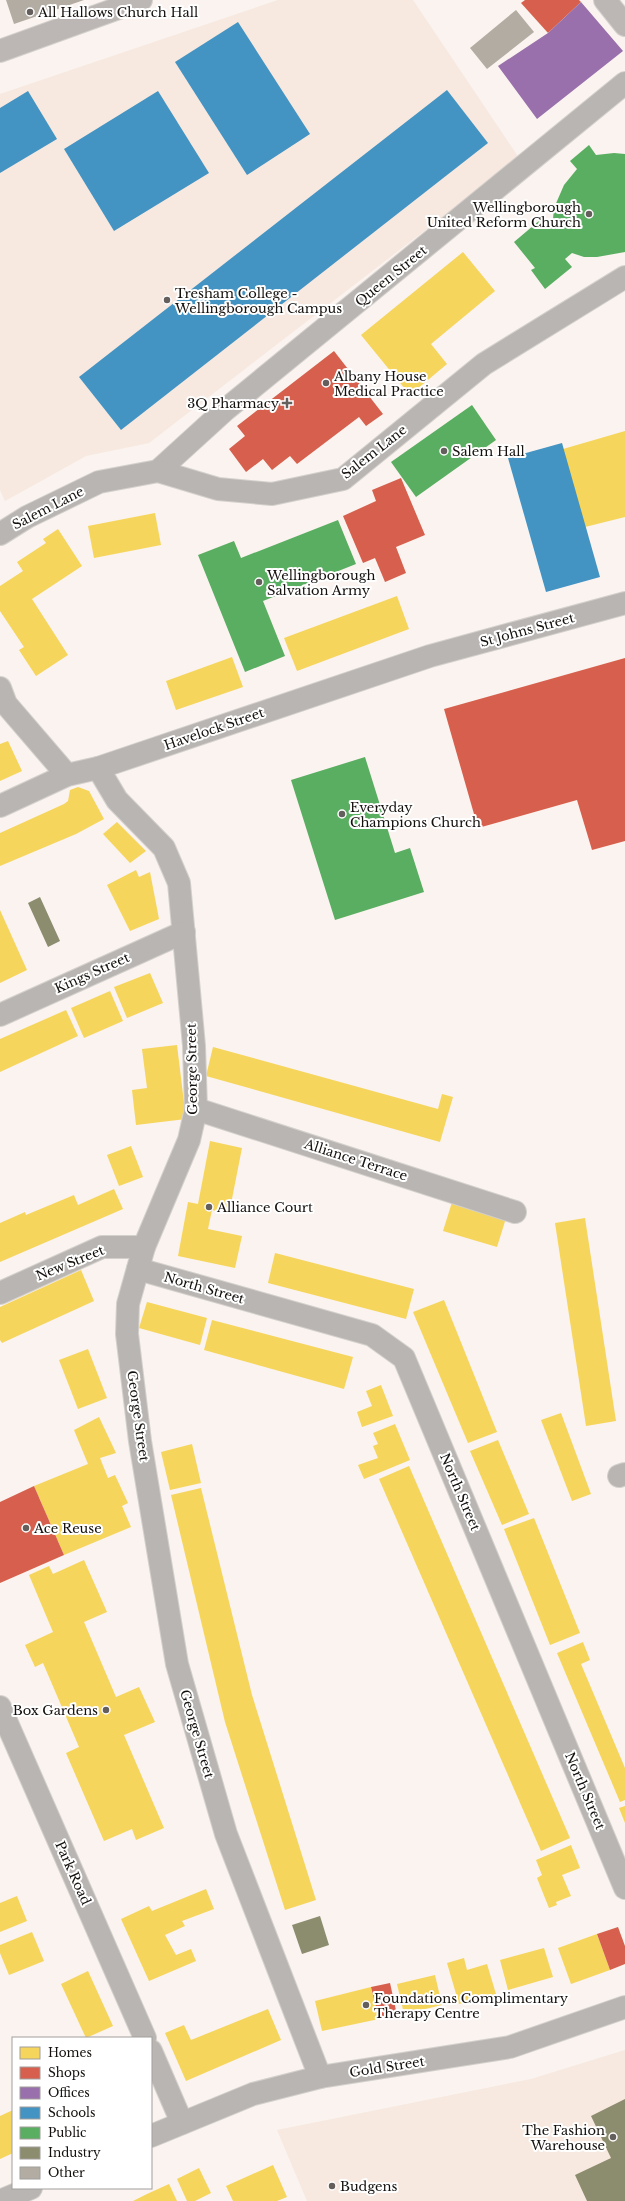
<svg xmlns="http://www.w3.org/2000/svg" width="625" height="2201" viewBox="0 0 625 2201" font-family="'Libre Baskerville',serif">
	<rect width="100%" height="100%" fill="#faf3ef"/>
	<g fill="#f7e9df">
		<path d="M 278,0 L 413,0 L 519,158 L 149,443 L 86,456 L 5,501 L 0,490 L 0,94 Z"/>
		<path d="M 625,2050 L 625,2201 L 307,2201 L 277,2130 L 531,2079 Z"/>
	</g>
	<g fill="#f6d55c">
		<path d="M 463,252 L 495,291 L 431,344 L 447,364 L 410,395 L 361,335 Z"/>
		<path d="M 625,431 L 625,517 L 585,527 L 563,449 Z"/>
		<path d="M 155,513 L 161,545 L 94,558 L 88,526 Z"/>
		<path d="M 58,529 L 82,566 L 32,599 L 68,655 L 36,676 L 19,650 L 24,647 L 0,611 L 0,586 L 23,571 L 17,562 L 46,543 L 43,539 Z"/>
		<path d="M 397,596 L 409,629 L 297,671 L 284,638 Z"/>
		<path d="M 232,657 L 243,687 L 176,710 L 166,681 Z"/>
		<path d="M 8,741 L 22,771 L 0,781 L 0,744 Z"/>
		<path d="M 78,787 L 89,791 L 104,819 L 76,834 L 0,866 L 0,833 L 64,804 L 68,801 L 70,790 Z"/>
		<path d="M 117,822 L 146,851 L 130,863 L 103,834 Z"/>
		<path d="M 136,870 L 139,877 L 150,872 L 159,919 L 130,931 L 107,885 Z"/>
		<path d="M 0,910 L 27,970 L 0,983 Z"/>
		<path d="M 150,973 L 163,1003 L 127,1018 L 114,987 Z"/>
		<path d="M 110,991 L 123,1021 L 84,1038 L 71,1008 Z"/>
		<path d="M 66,1010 L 78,1036 L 0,1072 L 0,1039 Z"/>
		<path d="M 177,1045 L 186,1119 L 136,1125 L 132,1090 L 147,1088 L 142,1049 Z"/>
		<path d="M 213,1047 L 438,1109 L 442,1094 L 453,1097 L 440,1142 L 206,1076 Z"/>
		<path d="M 210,1141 L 242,1148 L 229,1214 L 212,1210 L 208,1229 L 242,1236 L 235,1268 L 178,1256 L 188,1202 L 198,1204 Z"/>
		<path d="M 131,1146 L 143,1177 L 119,1186 L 107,1155 Z"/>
		<path d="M 114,1189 L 123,1209 L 0,1262 L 0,1223 L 25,1212 L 26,1215 L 74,1195 L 78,1205 Z"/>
		<path d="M 453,1199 L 507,1215 L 497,1247 L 443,1231 Z"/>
		<path d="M 585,1218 L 616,1421 L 586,1426 L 555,1223 Z"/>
		<path d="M 275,1253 L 414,1289 L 406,1319 L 268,1283 Z"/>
		<path d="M 81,1270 L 94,1301 L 2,1343 L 0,1340 L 0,1307 Z"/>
		<path d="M 444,1300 L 497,1432 L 468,1443 L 413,1312 Z"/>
		<path d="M 147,1302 L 207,1318 L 200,1345 L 139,1328 Z"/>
		<path d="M 212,1320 L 353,1357 L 344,1389 L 204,1350 Z"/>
		<path d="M 88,1349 L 107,1398 L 78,1409 L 59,1360 Z"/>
		<path d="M 381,1385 L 393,1416 L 362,1427 L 357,1412 L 372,1406 L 366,1391 Z"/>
		<path d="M 561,1413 L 591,1494 L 572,1501 L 541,1420 Z"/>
		<path d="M 99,1417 L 116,1453 L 100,1458 L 108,1478 L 115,1475 L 128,1503 L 122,1506 L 131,1527 L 64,1555 L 34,1486 L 88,1464 L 74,1430 Z"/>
		<path d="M 395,1424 L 410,1460 L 364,1479 L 358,1465 L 378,1458 L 373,1446 L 378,1444 L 373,1433 Z"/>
		<path d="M 498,1440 L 529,1514 L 502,1525 L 470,1451 Z"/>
		<path d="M 192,1444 L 201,1483 L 170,1490 L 161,1452 Z"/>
		<path d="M 409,1466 L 570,1838 L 541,1851 L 379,1479 Z"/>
		<path d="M 201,1488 L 252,1695 L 316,1900 L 285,1910 L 225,1722 L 171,1495 Z"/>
		<path d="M 534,1518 L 580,1633 L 550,1645 L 504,1529 Z"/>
		<path d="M 84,1560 L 107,1612 L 84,1622 L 116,1697 L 139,1687 L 155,1722 L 124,1735 L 164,1828 L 136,1840 L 132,1829 L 104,1841 L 66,1753 L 79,1747 L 43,1663 L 35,1667 L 25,1645 L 53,1632 L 29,1575 L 49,1566 L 53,1574 Z"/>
		<path d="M 583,1642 L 590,1660 L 581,1664 L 625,1768 L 625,1800 L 620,1802 L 557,1653 Z"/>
		<path d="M 625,1806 L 625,1823 L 619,1808 Z"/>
		<path d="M 571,1845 L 580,1868 L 562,1875 L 571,1896 L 556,1902 L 557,1905 L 549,1908 L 537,1878 L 542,1875 L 536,1860 Z"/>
		<path d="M 206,1889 L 214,1909 L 182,1921 L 185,1926 L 165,1935 L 176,1955 L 191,1949 L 196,1961 L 149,1981 L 121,1919 L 149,1906 L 152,1911 Z"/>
		<path d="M 17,1896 L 27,1921 L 0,1932 L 0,1903 Z"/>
		<path d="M 32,1932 L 44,1961 L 9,1975 L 0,1953 L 0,1945 Z"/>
		<path d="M 597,1934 L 610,1970 L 571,1984 L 558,1948 Z"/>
		<path d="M 544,1948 L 553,1977 L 508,1990 L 500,1960 Z"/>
		<path d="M 464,1958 L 467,1970 L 487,1964 L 496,1994 L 459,2004 L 447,1963 Z"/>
		<path d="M 88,1971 L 113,2026 L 86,2038 L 61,1984 Z"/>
		<path d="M 435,1975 L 442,2005 L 404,2014 L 397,1984 Z"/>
		<path d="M 371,1987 L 379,2019 L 322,2031 L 315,2001 Z"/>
		<path d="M 268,2009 L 281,2040 L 186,2081 L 165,2033 L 184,2025 L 191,2040 Z"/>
		<path d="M 13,2110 L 13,2153 L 0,2159 L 0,2116 Z"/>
		<path d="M 273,2165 L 287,2197 L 277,2201 L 233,2201 L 226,2186 Z"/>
		<path d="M 199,2168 L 211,2193 L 195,2201 L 187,2201 L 177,2179 Z"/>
		<path d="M 169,2184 L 177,2201 L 133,2201 L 147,2194 Z"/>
	</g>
	<g fill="#d6604d">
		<path d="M 525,0 L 579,0 L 581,2 L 548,33 L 521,3 Z"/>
		<path d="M 334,351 L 383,414 L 366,426 L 359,417 L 297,464 L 290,456 L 272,470 L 263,459 L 246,472 L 229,449 L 245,436 L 237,426 Z"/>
		<path d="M 401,478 L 425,535 L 396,547 L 406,573 L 385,582 L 375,558 L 363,563 L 343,516 L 376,501 L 372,490 Z"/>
		<path d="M 625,658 L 625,841 L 592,850 L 577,800 L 478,828 L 444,709 Z"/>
		<path d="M 34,1486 L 64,1555 L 0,1583 L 0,1502 Z"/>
		<path d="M 618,1927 L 625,1946 L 625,1964 L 610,1970 L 597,1934 Z"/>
		<path d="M 390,1983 L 397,2015 L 379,2019 L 371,1987 Z"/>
	</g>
	<path fill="#9970ab" d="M 581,2 L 623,51 L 537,119 L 498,66 L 548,33 Z"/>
	<g fill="#4393c3">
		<path d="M 238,22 L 310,134 L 247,175 L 175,62 Z"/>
		<path d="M 447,90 L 488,143 L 121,430 L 79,377 Z"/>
		<path d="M 28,91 L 57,139 L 0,173 L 0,108 Z"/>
		<path d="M 158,91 L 209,173 L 114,231 L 64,149 Z"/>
		<path d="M 562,443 L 600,577 L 546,592 L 508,458 Z"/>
	</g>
	<g fill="#5aae61">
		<path d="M 589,145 L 596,155 L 614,153 L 625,154 L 625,252 L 597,257 L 584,257 L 572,253 L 565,259 L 572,267 L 545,289 L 531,270 L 535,268 L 514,242 L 540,220 L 545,225 L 553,219 L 554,208 L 564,185 L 577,169 L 570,161 Z"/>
		<path d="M 472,405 L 496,440 L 416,497 L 391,462 Z"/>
		<path d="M 338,520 L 356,564 L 263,601 L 285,656 L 245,672 L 198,555 L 234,541 L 241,558 Z"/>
		<path d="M 365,757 L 395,853 L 410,848 L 424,892 L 335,920 L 291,780 Z"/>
	</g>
	<g fill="#8c8c6e">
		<path d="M 40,897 L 60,941 L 48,947 L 28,903 Z"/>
		<path d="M 320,1916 L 329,1945 L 302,1954 L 292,1925 Z"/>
		<path d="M 625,2099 L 625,2201 L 587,2201 L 575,2175 L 611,2158 L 591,2116 Z"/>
	</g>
	<g fill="#b3aca3">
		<path d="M 6,0 L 84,0 L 14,24 Z"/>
		<path d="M 516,10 L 534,32 L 487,69 L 470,48 Z"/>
	</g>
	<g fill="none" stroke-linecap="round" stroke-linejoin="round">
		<g stroke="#d4d0cc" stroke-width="24">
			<g id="minor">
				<path d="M 158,471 L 225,410 L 625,83"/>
				<path d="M 0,534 L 27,517 L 99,482 L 158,471 L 218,489 L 272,494 L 343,479 L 484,364 L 625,277"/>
				<path d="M 0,688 L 6,704 L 67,775"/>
				<path d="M 98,768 L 117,800 L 164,848 L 179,883 L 194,1046 L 196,1109 L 189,1140 L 144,1247 L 128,1304 L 127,1334 L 140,1441 L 177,1664 L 226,1834 L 320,2077"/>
				<path d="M 0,806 L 67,775 L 98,768 L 430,656 L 625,603"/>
				<path d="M 0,1015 L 184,932"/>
				<path d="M 196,1109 L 515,1212"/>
				<path d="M 138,1269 L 372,1335 L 404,1358 L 625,1888"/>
				<path d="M 0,1293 L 102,1247 L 144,1247"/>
				<path d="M 619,1476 L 625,1474"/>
				<path d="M 0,1707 L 145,2038"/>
				<path d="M 151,2051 L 182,2123"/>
				<path d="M 151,2136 L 253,2094 L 320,2077 L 510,2047 L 625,2007"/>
				<path d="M 0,2201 L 31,2188"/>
			</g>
		</g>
		<g stroke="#d4d0cc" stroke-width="24">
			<g id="major">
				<path d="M 605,0 L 625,25"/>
				<path d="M 0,51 L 141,0"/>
			</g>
		</g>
		<use href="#minor" stroke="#b9b5b3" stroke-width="22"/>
		<use href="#major" stroke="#bcb7b5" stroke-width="22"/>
	</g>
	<g fill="#645f5c" stroke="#fff" stroke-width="1.5">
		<circle cx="30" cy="12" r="4"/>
		<circle cx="589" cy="214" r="4"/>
		<circle cx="167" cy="300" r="4"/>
		<circle cx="326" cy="383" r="4"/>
		<path d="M285 397h4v4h4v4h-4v4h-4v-4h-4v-4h4z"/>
		<circle cx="444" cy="451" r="4"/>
		<circle cx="259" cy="582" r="4"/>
		<circle cx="342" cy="814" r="4"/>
		<circle cx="209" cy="1207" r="4"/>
		<circle cx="26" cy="1528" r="4"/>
		<circle cx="106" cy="1710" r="4"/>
		<circle cx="366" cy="2005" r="4"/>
		<circle cx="613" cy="2137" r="4"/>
		<circle cx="332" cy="2186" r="4"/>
	</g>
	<g text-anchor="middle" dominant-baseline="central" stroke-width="4" stroke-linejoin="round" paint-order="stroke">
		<g font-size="13" fill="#14100d" stroke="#fff" text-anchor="start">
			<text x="38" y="12">All Hallows Church Hall</text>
			<text x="581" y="207" text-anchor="end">Wellingborough<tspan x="581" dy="15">United Reform Church</tspan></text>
			<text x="175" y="293">Tresham College -<tspan x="175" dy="15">Wellingborough Campus</tspan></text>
			<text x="334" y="376">Albany House<tspan x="334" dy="15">Medical Practice</tspan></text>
			<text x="279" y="403" text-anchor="end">3Q Pharmacy</text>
			<text x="452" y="451">Salem Hall</text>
			<text x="267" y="575">Wellingborough<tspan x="267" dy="15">Salvation Army</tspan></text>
			<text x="350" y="807">Everyday<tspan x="350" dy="15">Champions Church</tspan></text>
			<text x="217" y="1207">Alliance Court</text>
			<text x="34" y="1528">Ace Reuse</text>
			<text x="98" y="1710" text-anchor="end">Box Gardens</text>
			<text x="374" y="1998">Foundations Complimentary<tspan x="374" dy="15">Therapy Centre</tspan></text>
			<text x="605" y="2130" text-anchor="end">The Fashion<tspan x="605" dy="15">Warehouse</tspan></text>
			<text x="340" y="2186">Budgens</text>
		</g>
		<g font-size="13" fill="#14100d" stroke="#fff">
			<text transform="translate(391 276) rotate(-39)">Queen Street</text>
			<text transform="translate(374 452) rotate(-38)">Salem Lane</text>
			<text transform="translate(48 508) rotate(-27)">Salem Lane</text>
			<text transform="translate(527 630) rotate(-15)">St Johns Street</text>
			<text transform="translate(214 729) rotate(-19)">Havelock Street</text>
			<text transform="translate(92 973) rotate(-24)">Kings Street</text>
			<text transform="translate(192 1069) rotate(-91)">George Street</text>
			<text transform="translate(356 1160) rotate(18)">Alliance Terrace</text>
			<text transform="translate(70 1263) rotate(-22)">New Street</text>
			<text transform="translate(204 1288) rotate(16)">North Street</text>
			<text transform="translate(138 1416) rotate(82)">George Street</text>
			<text transform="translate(460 1492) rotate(67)">North Street</text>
			<text transform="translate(197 1734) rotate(74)">George Street</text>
			<text transform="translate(585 1791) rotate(67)">North Street</text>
			<text transform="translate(73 1873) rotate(66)">Park Road</text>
			<text transform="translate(387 2067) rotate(-9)">Gold Street</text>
		</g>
	</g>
	<rect x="12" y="2037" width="140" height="152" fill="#ffffff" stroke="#a19f9e"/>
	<rect x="20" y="2047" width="20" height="12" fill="#f6d55c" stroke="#a19f9e"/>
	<text x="48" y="2057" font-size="12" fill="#14100d">Homes</text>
	<rect x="20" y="2067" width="20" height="12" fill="#d6604d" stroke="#a19f9e"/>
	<text x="48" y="2077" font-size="12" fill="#14100d">Shops</text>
	<rect x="20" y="2087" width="20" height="12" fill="#9970ab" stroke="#a19f9e"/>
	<text x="48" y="2097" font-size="12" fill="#14100d">Offices</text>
	<rect x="20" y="2107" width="20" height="12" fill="#4393c3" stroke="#a19f9e"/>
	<text x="48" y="2117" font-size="12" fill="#14100d">Schools</text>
	<rect x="20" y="2127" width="20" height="12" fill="#5aae61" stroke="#a19f9e"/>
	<text x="48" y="2137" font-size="12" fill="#14100d">Public</text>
	<rect x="20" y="2147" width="20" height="12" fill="#8c8c6e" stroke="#a19f9e"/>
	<text x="48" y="2157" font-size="12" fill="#14100d">Industry</text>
	<rect x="20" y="2167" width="20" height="12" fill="#b3aca3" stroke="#a19f9e"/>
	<text x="48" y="2177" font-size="12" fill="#14100d">Other</text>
</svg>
